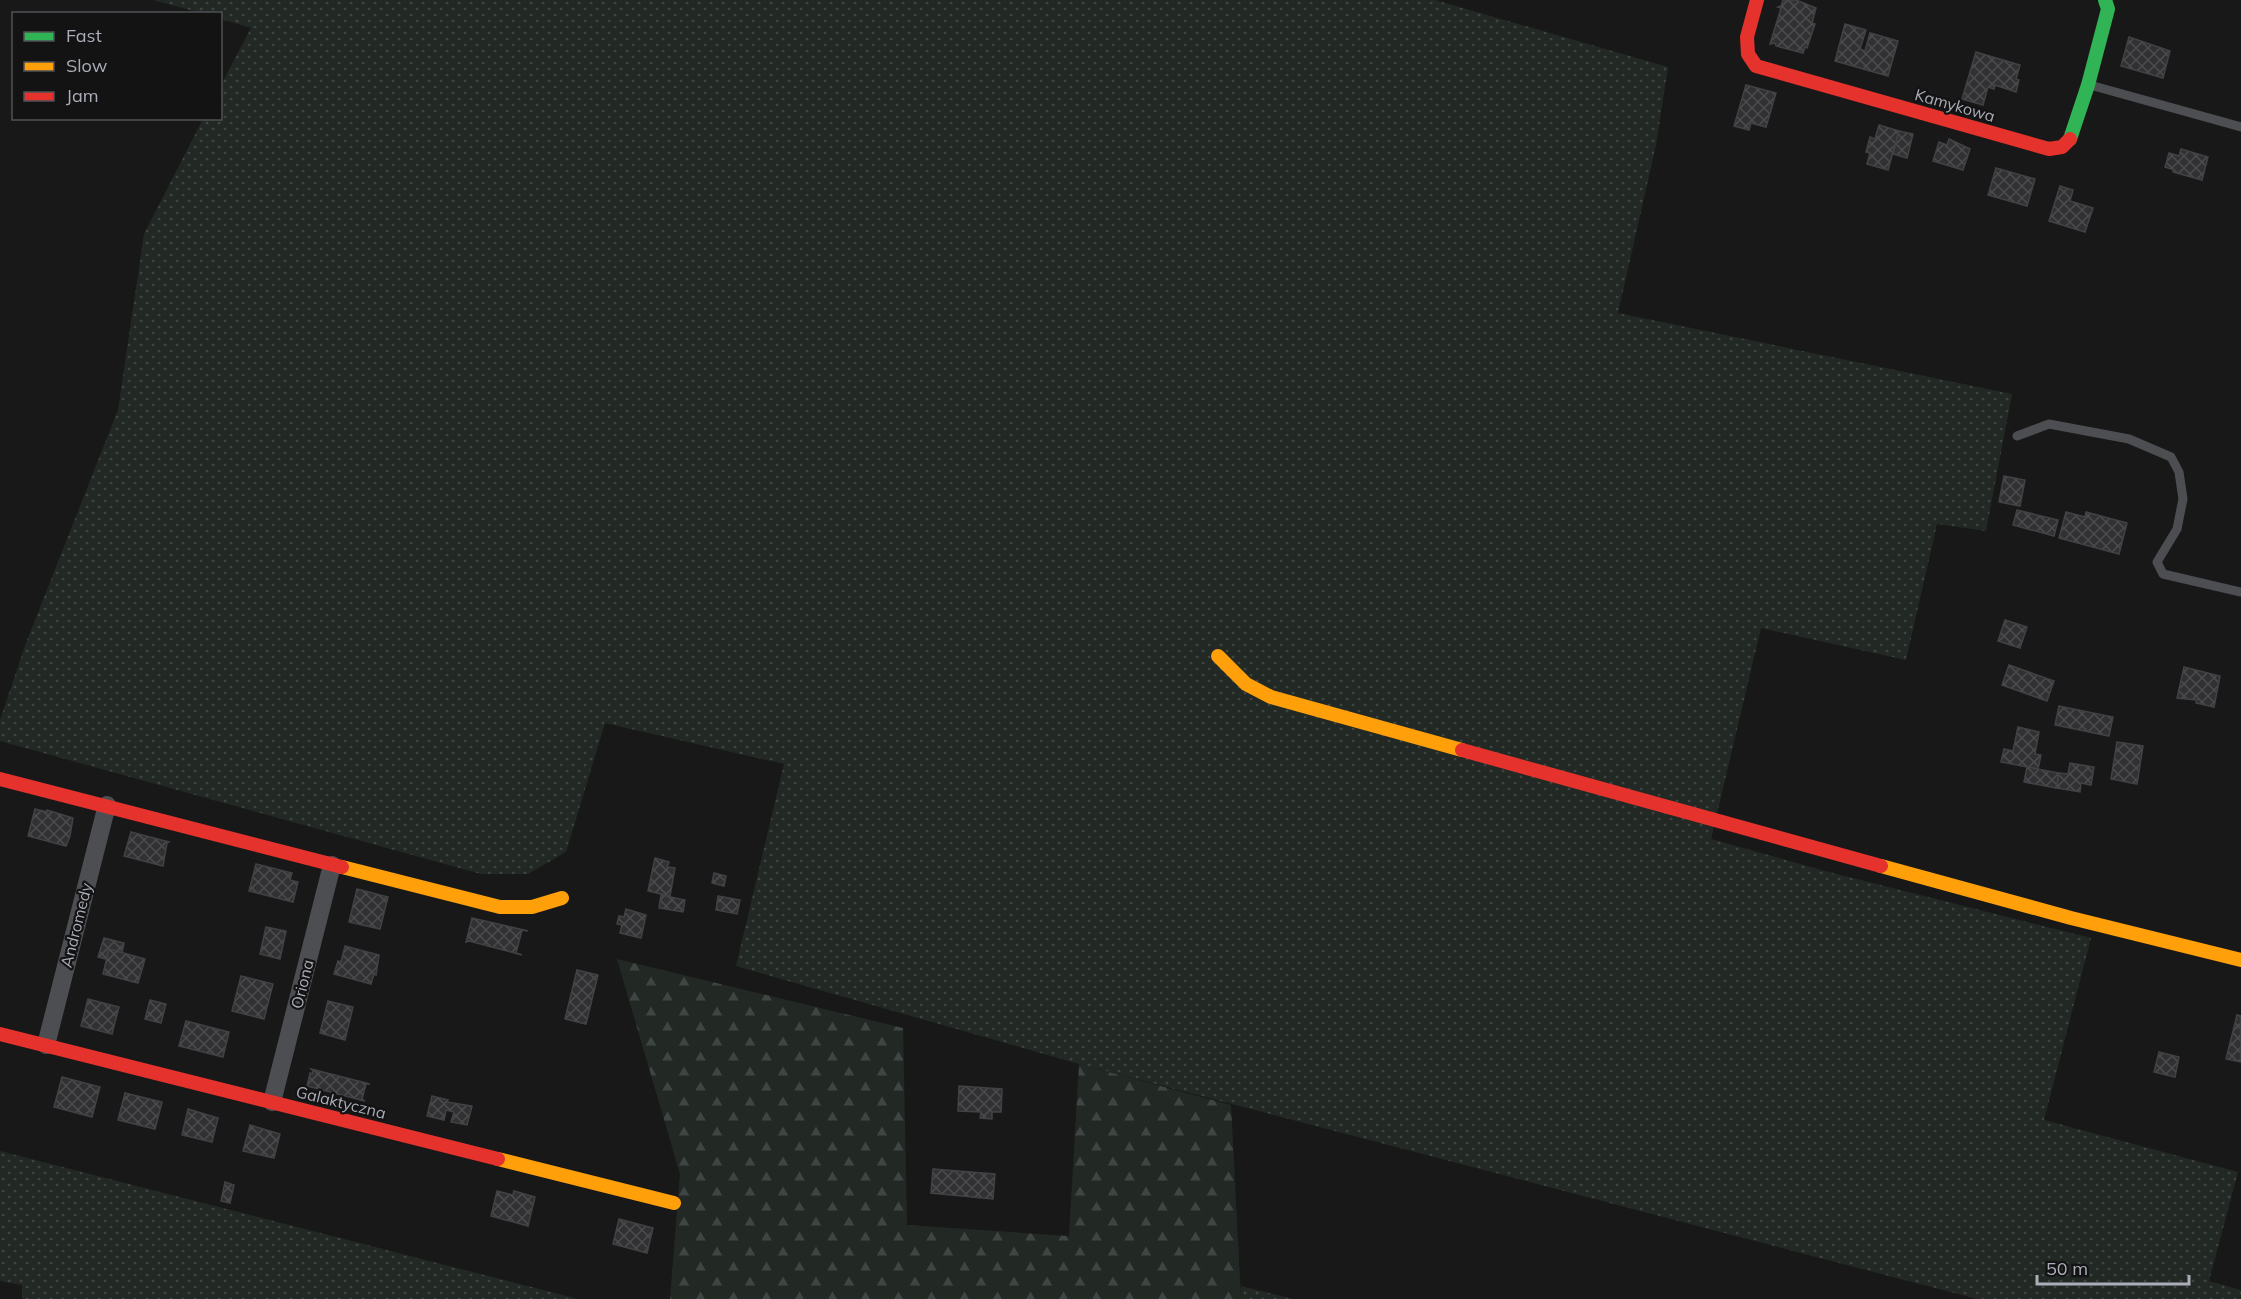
<svg xmlns="http://www.w3.org/2000/svg" width="2241" height="1299" viewBox="0 0 2241 1299" font-family="Mulish,sans-serif">
	<defs>
		<pattern id="green-dots" width="8" height="8" patternUnits="userSpaceOnUse" patternTransform="scale(1.5)"><rect width="8" height="8" fill="#222924"/><path d="M2 2h.1M6 6h.1" fill="none" stroke="#3f4542" stroke-width="1.8" stroke-linecap="round"/></pattern>
		<pattern id="forest-firs" width="22" height="20" patternUnits="userSpaceOnUse" patternTransform="scale(1.5)"><rect width="22" height="20" fill="#222924"/><path d="M5 1l3.5 6h-7zM16 11l3.5 6h-7z" fill="#3f4542"/></pattern>
		<pattern id="building-cross-hatch" width="8" height="8" patternUnits="userSpaceOnUse" patternTransform="scale(1.5)"><rect width="8" height="8" fill="#313133"/><path d="M0 0l8 8M0 8l8-8" fill="none" stroke="#4c4c4e"/></pattern>
	</defs>
	<rect width="100%" height="100%" fill="#181819"/>
	<g fill="url(#green-dots)">
		<path d="M 153,0 L 1435,0 L 1668,67 L 1656,145 L 1618,313 L 2012,394 L 1986,531 L 1937,524 L 1906,660 L 1761,628 L 1711,839 L 1825,871 L 2091,938 L 2044,1120 L 2238,1172 L 2209,1281 L 2241,1290 L 2241,1299 L 1977,1299 L 1079,1064 L 736,966 L 784,764 L 605,723 L 566,852 L 528,874 L 481,874 L 0,741 L 0,720 L 26,643 L 118,410 L 144,234 L 203,119 L 220,118 L 221,85 L 251,28 L 221,19 L 220,14 L 201,13 Z"/>
		<path d="M 0,1151 L 578,1299 L 22,1299 L 22,1285 L 0,1281 Z"/>
		<path d="M 1241,1286 L 1293,1299 L 1241,1299 Z"/>
	</g>
	<path fill="url(#forest-firs)" d="M 617,959 L 903,1028 L 907,1225 L 1069,1236 L 1079,1064 L 1231,1105 L 1241,1299 L 670,1299 L 680,1174 Z"/>
	<g fill="url(#building-cross-hatch)" stroke="#414245" stroke-width="1.5">
		<path d="M 1783,0 L 1796,0 L 1816,8 L 1812,23 L 1815,24 L 1807,48 L 1805,47 L 1803,53 L 1776,46 L 1775,43 L 1770,44 L 1781,8 L 1778,7 L 1781,6 Z"/>
		<path d="M 1845,24 L 1866,30 L 1860,49 L 1865,51 L 1870,33 L 1898,41 L 1888,76 L 1835,61 Z"/>
		<path d="M 2129,37 L 2170,51 L 2163,78 L 2121,66 Z"/>
		<path d="M 1976,52 L 2020,65 L 2016,79 L 2019,80 L 2016,92 L 1995,85 L 1994,89 L 1988,87 L 1983,105 L 1962,99 Z"/>
		<path d="M 1746,85 L 1776,93 L 1766,127 L 1751,123 L 1749,130 L 1734,126 Z"/>
		<path d="M 1879,125 L 1899,131 L 1888,170 L 1867,164 L 1870,153 L 1866,152 L 1870,137 L 1875,139 Z"/>
		<path d="M 1899,131 L 1913,134 L 1907,158 L 1893,154 Z"/>
		<path d="M 1949,139 L 1970,149 L 1963,170 L 1933,161 L 1939,142 L 1947,145 Z"/>
		<path d="M 2181,149 L 2208,157 L 2202,180 L 2173,172 L 2174,170 L 2165,167 L 2169,153 L 2179,156 Z"/>
		<path d="M 1996,168 L 2035,179 L 2027,206 L 1988,195 Z"/>
		<path d="M 2060,186 L 2073,190 L 2070,201 L 2093,208 L 2085,232 L 2049,221 Z"/>
		<path d="M 2004,476 L 2025,480 L 2020,506 L 1999,502 Z"/>
		<path d="M 2017,510 L 2058,520 L 2054,536 L 2013,525 Z"/>
		<path d="M 2066,512 L 2085,517 L 2086,512 L 2127,523 L 2119,554 L 2059,538 Z"/>
		<path d="M 2005,620 L 2027,627 L 2020,648 L 1998,641 Z"/>
		<path d="M 2009,665 L 2054,681 L 2047,701 L 2002,685 Z"/>
		<path d="M 2184,667 L 2220,676 L 2214,707 L 2196,703 L 2197,700 L 2177,698 Z"/>
		<path d="M 2059,706 L 2113,717 L 2109,736 L 2055,725 Z"/>
		<path d="M 2018,727 L 2039,732 L 2035,754 L 2041,755 L 2038,769 L 2001,762 L 2004,749 L 2013,751 Z"/>
		<path d="M 2117,742 L 2143,746 L 2137,784 L 2111,779 Z"/>
		<path d="M 2070,763 L 2094,767 L 2091,785 L 2081,783 L 2080,792 L 2056,788 L 2059,773 L 2068,774 Z"/>
		<path d="M 2027,767 L 2059,773 L 2056,788 L 2024,782 Z"/>
		<path d="M 35,809 L 47,812 L 47,810 L 73,818 L 70,836 L 66,846 L 28,836 Z"/>
		<path d="M 131,832 L 169,842 L 167,843 L 163,866 L 124,856 Z"/>
		<path d="M 655,858 L 669,862 L 667,867 L 675,868 L 670,896 L 648,891 Z"/>
		<path d="M 256,864 L 292,873 L 290,880 L 298,882 L 293,902 L 249,891 Z"/>
		<path d="M 714,873 L 726,876 L 724,886 L 712,883 Z"/>
		<path d="M 357,889 L 388,897 L 380,929 L 349,922 Z"/>
		<path d="M 661,895 L 685,900 L 683,912 L 659,908 Z"/>
		<path d="M 718,896 L 740,900 L 737,914 L 716,910 Z"/>
		<path d="M 626,909 L 646,915 L 641,938 L 620,933 L 622,925 L 617,924 L 619,916 L 624,917 Z"/>
		<path d="M 472,918 L 528,931 L 522,930 L 516,953 L 522,955 L 469,941 L 466,942 Z"/>
		<path d="M 266,927 L 286,931 L 280,959 L 260,954 Z"/>
		<path d="M 104,938 L 124,943 L 122,953 L 109,949 L 106,959 L 98,957 Z"/>
		<path d="M 345,946 L 379,955 L 376,975 L 374,974 L 371,984 L 334,974 L 338,961 L 341,962 Z"/>
		<path d="M 109,949 L 145,959 L 138,983 L 103,974 Z"/>
		<path d="M 577,970 L 598,975 L 586,1024 L 565,1019 Z"/>
		<path d="M 241,976 L 273,984 L 264,1019 L 232,1011 Z"/>
		<path d="M 88,999 L 119,1007 L 112,1034 L 81,1026 Z"/>
		<path d="M 150,1000 L 166,1004 L 161,1023 L 145,1019 Z"/>
		<path d="M 328,1001 L 353,1007 L 345,1040 L 320,1033 Z"/>
		<path d="M 2237,1015 L 2241,1016 L 2241,1062 L 2226,1059 Z"/>
		<path d="M 186,1021 L 229,1032 L 223,1057 L 179,1046 Z"/>
		<path d="M 2159,1052 L 2179,1057 L 2175,1077 L 2154,1072 Z"/>
		<path d="M 311,1069 L 370,1084 L 366,1084 L 362,1099 L 365,1101 L 307,1086 L 310,1073 L 312,1074 L 313,1071 Z"/>
		<path d="M 62,1077 L 100,1087 L 92,1117 L 54,1107 Z"/>
		<path d="M 959,1086 L 1002,1089 L 1001,1112 L 992,1112 L 992,1119 L 980,1118 L 981,1112 L 958,1111 Z"/>
		<path d="M 125,1093 L 162,1102 L 155,1129 L 118,1120 Z"/>
		<path d="M 432,1096 L 448,1100 L 447,1102 L 472,1106 L 467,1125 L 451,1122 L 454,1112 L 446,1110 L 444,1120 L 427,1116 Z"/>
		<path d="M 188,1109 L 218,1118 L 212,1142 L 182,1135 Z"/>
		<path d="M 250,1125 L 280,1134 L 274,1158 L 243,1151 Z"/>
		<path d="M 933,1169 L 995,1174 L 993,1199 L 931,1193 Z"/>
		<path d="M 225,1182 L 234,1185 L 230,1203 L 221,1201 Z"/>
		<path d="M 497,1191 L 513,1195 L 514,1191 L 535,1197 L 528,1226 L 491,1216 Z"/>
		<path d="M 619,1219 L 653,1228 L 647,1253 L 613,1244 Z"/>
	</g>
	<g fill="none" stroke-linecap="round" stroke-linejoin="round">
		<g stroke="#4d4e51" stroke-width="9">
			<path d="M 2090,85 L 2241,127"/>
			<path d="M 2017,436 L 2049,424 L 2129,439 L 2171,457 L 2179,472 L 2183,499 L 2177,529 L 2157,562 L 2163,574 L 2241,592"/>
		</g>
		<g stroke="#4d4e51" stroke-width="18">
			<path d="M 46,1045 L 107,805"/>
			<path d="M 272,1102 L 332,865"/>
		</g>
		<path stroke="#30b455" stroke-width="14" d="M 2070,139 L 2088,85 L 2108,9 L 2105,0"/>
		<g stroke="#ff9f0a" stroke-width="14">
			<path d="M 1218,656 L 1246,684 L 1271,697 L 1462,750"/>
			<path d="M 1881,866 L 2071,918 L 2241,960"/>
			<path d="M 342,867 L 500,907 L 532,907 L 562,898"/>
			<path d="M 498,1159 L 674,1203"/>
		</g>
		<g stroke="#e5322d" stroke-width="14">
			<path d="M 1757,0 L 1747,37 L 1748,54 L 1756,66 L 2049,149 L 2062,147 L 2070,139"/>
			<path d="M 1462,750 L 1881,866"/>
			<path d="M 0,779 L 342,867"/>
			<path d="M 0,1034 L 498,1159"/>
		</g>
	</g>
	<g text-anchor="middle" dominant-baseline="central" stroke-width="4.5" stroke-linejoin="round" paint-order="stroke">
		<g font-size="16" fill="#abadb8" stroke="#131314">
			<text transform="translate(1955 105) rotate(16)">Kamykowa</text>
			<text transform="translate(76 925) rotate(-76)">Andromedy</text>
			<text transform="translate(302 984) rotate(-76)">Oriona</text>
			<text transform="translate(341 1102) rotate(14)">Galaktyczna</text>
		</g>
	</g>
	<rect x="12" y="12" width="210" height="108" fill="#131314" stroke="#505156" stroke-width="1.5"/>
	<rect x="24" y="32" width="30" height="9" fill="#30b455" stroke="#505156" stroke-width="1.5"/>
	<text x="66" y="42" font-size="18" fill="#abadb8">Fast</text>
	<rect x="24" y="62" width="30" height="9" fill="#ff9f0a" stroke="#505156" stroke-width="1.5"/>
	<text x="66" y="72" font-size="18" fill="#abadb8">Slow</text>
	<rect x="24" y="92" width="30" height="9" fill="#e5322d" stroke="#505156" stroke-width="1.5"/>
	<text x="66" y="102" font-size="18" fill="#abadb8">Jam</text>
	<path d="M2037 1275v9h152v-9" fill="none" stroke="#abadb8" stroke-width="3"/>
	<text x="2046" y="1275" font-size="18" fill="#abadb8" stroke="#131314" stroke-width="4.5" paint-order="stroke">50 m</text>
</svg>
